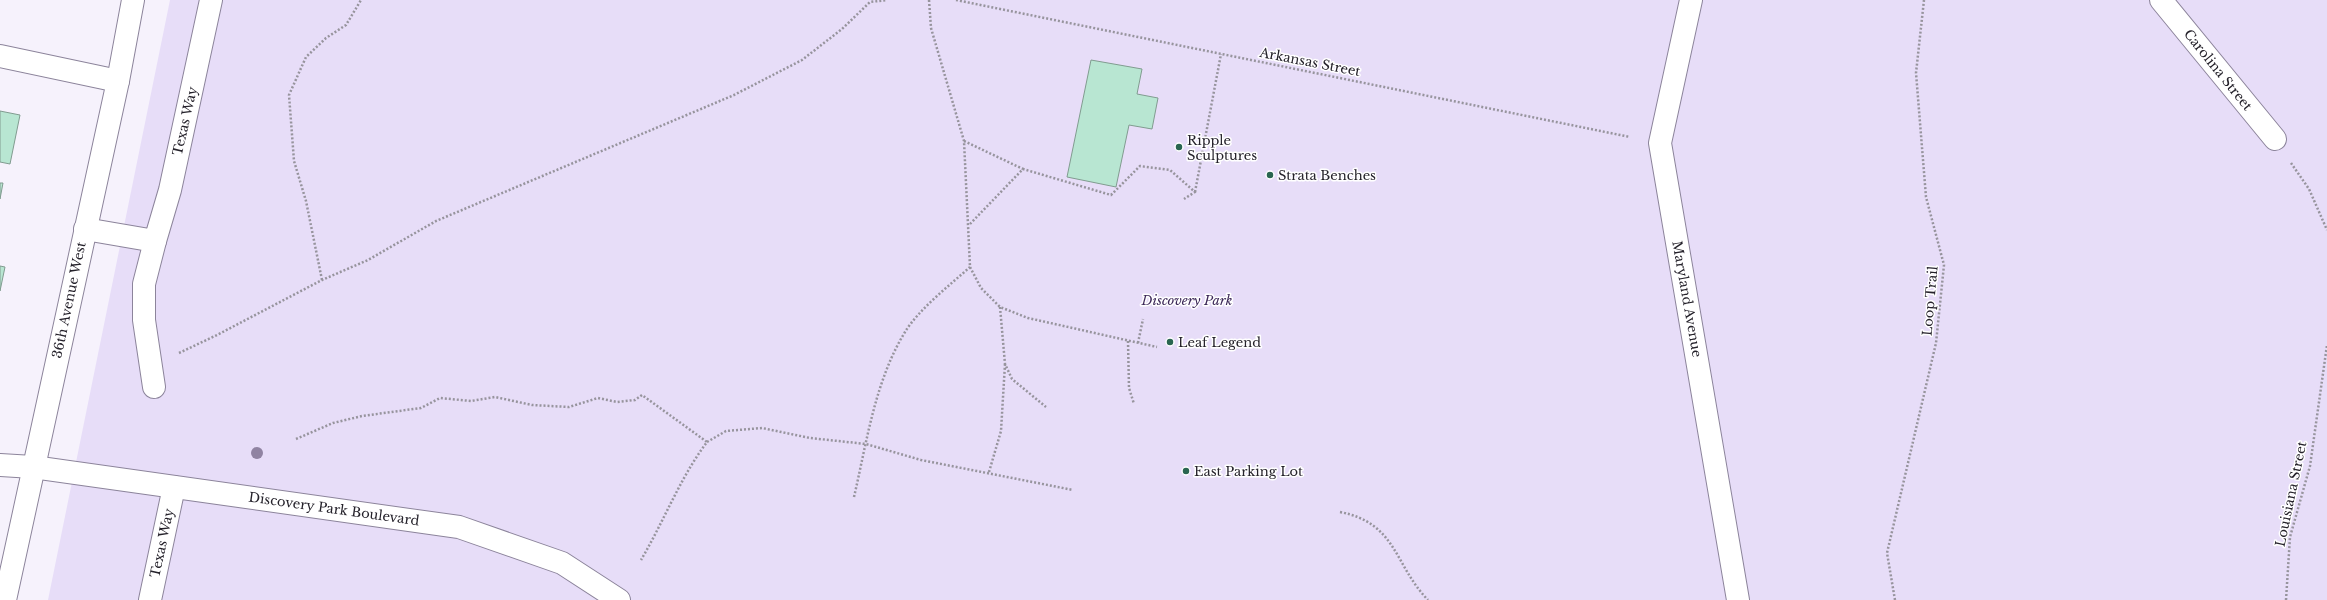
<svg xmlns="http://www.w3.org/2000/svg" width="2327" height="600" viewBox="0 0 2327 600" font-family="'Libre Baskerville',serif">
	<rect width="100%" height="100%" fill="#f6f2fc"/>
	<path fill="#e7ddf8" d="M 170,0 L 2327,0 L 2327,600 L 48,600 Z"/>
	<g fill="#b8e6d2" stroke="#819c90">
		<path d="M 1091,60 L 1142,69 L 1137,94 L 1158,98 L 1152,129 L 1129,125 L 1116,187 L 1067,177 Z"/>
		<path d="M 0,111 L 20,115 L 10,164 L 0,162 Z"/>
		<path d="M 0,183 L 3,183 L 0,199 Z"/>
		<path d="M 0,266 L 5,267 L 0,291 Z"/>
	</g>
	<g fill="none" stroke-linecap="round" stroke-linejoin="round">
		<g stroke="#8c849b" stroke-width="24">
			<g id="street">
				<path d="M 1691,0 L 1660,143 L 1738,600"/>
				<path d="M 2161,0 L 2275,139"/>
				<path d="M 0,56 L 118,81"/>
				<path d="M 85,229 L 155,241 L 170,190 L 211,0"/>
				<path d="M 154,387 L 144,320 L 144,284 L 155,241"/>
				<path d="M 5,600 L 118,81 L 133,0"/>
			</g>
		</g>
		<g stroke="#8c849b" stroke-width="24">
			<g id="secondary">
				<path d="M 0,465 L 33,467 L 459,527 L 562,563 L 619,600"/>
				<path d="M 150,600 L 174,487"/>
			</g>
		</g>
		<g stroke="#97949d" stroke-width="2.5" stroke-dasharray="2 2" stroke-linecap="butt">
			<path d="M 929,0 L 931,28 L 964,141 L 970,267 L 981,288 L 1000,307 L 1028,318 L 1157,347"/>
			<path d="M 956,0 L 1630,137"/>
			<path d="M 964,141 L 1023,169"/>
			<path d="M 2291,163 L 2309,189 L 2327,230"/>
			<path d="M 1195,192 L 1221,54"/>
			<path d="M 970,224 L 1023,169 L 1111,195 L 1140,166 L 1170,170 L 1195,192 L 1184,199"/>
			<path d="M 322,280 L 306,201 L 294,161 L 289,95 L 306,57 L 326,38 L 346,25 L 361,0"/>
			<path d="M 1000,307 L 1005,364 L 1012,379 L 1046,407"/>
			<path d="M 1128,341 L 1129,388 L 1134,404"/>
			<path d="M 1138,343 L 1143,319"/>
			<path d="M 179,353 L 217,335 L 322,280 L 368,260 L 436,221 L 734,95 L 802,60 L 842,29 L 870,2 L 887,0"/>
			<path d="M 296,439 L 333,423 L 362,416 L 421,408 L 440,398 L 471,401 L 495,397 L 532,405 L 569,407 L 598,398 L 617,402 L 635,400 L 642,395 L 707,442 C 680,478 664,521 641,560"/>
			<path d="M 707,442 L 726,431 L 762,428 L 810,438 L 866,444 L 921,460 L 1073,490"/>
			<path d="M 989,472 L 1001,431 L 1005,364"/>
			<path d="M 854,497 C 867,441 875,381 905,332 C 919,309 950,285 970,267"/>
			<path d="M 1340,512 C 1397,523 1394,565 1428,600"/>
			<path d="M 1895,600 L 1887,553 L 1936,343 L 1944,265 L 1926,197 L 1916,73 L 1924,0"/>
			<path d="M 2286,600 L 2290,537 L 2310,466 L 2327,345"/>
		</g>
		<use href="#street" stroke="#fff" stroke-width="22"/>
		<use href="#secondary" stroke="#fff" stroke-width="22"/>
	</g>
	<circle fill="#9083a2" cx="257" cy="453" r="6"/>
	<g fill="#296550" stroke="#fff" stroke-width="1.5">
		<circle cx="1179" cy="147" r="4"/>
		<circle cx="1270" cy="175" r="4"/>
		<circle cx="1170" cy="342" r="4"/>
		<circle cx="1186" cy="471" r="4"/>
	</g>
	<g text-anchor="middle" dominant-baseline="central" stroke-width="3" stroke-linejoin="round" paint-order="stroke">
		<g font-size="13" fill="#25222b" stroke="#fff">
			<text transform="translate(1310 62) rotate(11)">Arkansas Street</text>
			<text transform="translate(2218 70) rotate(51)">Carolina Street</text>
			<text transform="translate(185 121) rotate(-77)">Texas Way</text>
			<text transform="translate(1687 299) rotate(80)">Maryland Avenue</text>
			<text transform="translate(69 300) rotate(-78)">36th Avenue West</text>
			<text transform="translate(1930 301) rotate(-85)">Loop Trail</text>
			<text transform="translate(2291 494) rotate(-78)">Louisiana Street</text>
			<text transform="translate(334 509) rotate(8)">Discovery Park Boulevard</text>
			<text transform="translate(162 543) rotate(-78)">Texas Way</text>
		</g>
		<g font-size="13" fill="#25222b" stroke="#fff" text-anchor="start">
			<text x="1187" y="140">Ripple<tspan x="1187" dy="15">Sculptures</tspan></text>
			<text x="1278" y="175">Strata Benches</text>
			<text x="1178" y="342">Leaf Legend</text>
			<text x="1194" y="471">East Parking Lot</text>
		</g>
		<g font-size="13" font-style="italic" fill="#3c2858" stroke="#fff">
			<text x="1187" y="300">Discovery Park</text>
		</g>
	</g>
</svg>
